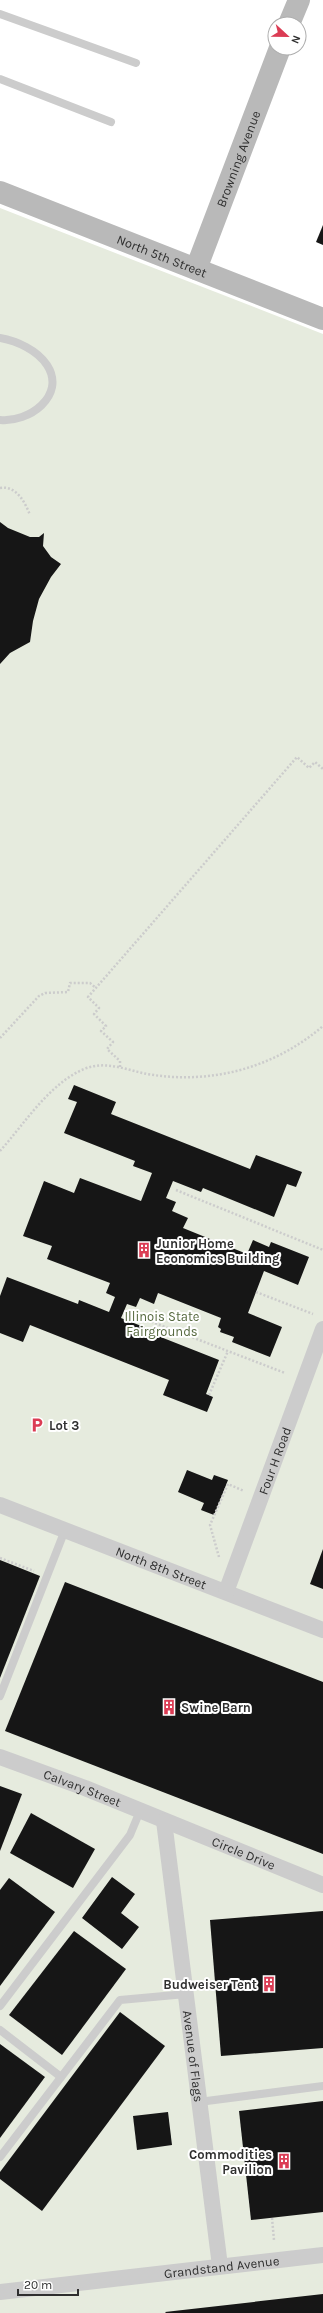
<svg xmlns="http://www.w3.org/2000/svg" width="323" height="2313" viewBox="0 0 323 2313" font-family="Karla,sans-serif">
	<rect width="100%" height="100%" fill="#fff"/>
	<path fill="#e6ebde" d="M 0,208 L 323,334 L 323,2313 L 0,2313 Z"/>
	<g fill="#161616">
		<path d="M 323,225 L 323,245 L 316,242 Z"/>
		<path d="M 0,522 L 8,528 L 30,537 L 39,537 L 44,533 L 43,546 L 51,557 L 61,564 L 51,577 L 39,599 L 33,621 L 30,642 L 10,653 L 0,664 Z"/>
		<path d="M 74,1085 L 116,1102 L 111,1114 L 250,1169 L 256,1155 L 302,1172 L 296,1187 L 287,1184 L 274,1217 L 203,1188 L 201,1192 L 173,1181 L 166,1198 L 176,1202 L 172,1211 L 188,1218 L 183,1228 L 247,1254 L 253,1240 L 269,1247 L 271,1242 L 309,1257 L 298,1285 L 264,1271 L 248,1313 L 282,1327 L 270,1357 L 232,1342 L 234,1337 L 220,1332 L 221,1329 L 218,1327 L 221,1318 L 158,1293 L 154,1304 L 140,1298 L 136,1307 L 127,1304 L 121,1318 L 149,1329 L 148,1332 L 219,1360 L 206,1394 L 213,1397 L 207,1412 L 163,1395 L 169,1380 L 30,1325 L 23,1342 L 0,1333 L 0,1296 L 7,1277 L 78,1304 L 79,1300 L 109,1312 L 115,1297 L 106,1293 L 110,1283 L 47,1259 L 52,1246 L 23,1236 L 44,1181 L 74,1193 L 80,1178 L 141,1201 L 152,1173 L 133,1166 L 135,1161 L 64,1133 L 77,1102 L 68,1099 Z"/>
		<path d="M 187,1470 L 212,1480 L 214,1475 L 228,1480 L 214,1515 L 201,1510 L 204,1503 L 178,1492 Z"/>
		<path d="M 323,1549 L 323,1589 L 310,1584 Z"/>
		<path d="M 0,1560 L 40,1576 L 0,1678 Z"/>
		<path d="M 65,1582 L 323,1682 L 323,1854 L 5,1731 Z"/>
		<path d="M 0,1786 L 22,1794 L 0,1851 Z"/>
		<path d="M 31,1813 L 95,1849 L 73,1888 L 10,1853 Z"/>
		<path d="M 112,1877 L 135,1894 L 121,1913 L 139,1927 L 122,1949 L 82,1918 Z"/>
		<path d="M 9,1878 L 55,1912 L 0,1986 L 0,1890 Z"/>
		<path d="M 323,1911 L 323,2048 L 221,2056 L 210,1920 Z"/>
		<path d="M 74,1931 L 126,1969 L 62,2055 L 9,2015 Z"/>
		<path d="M 120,2012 L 165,2046 L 42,2211 L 0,2179 L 0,2172 Z"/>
		<path d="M 0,2044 L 45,2077 L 0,2138 Z"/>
		<path d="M 323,2101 L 323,2212 L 251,2220 L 239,2111 Z"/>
		<path d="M 168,2112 L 172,2145 L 137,2150 L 133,2116 Z"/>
		<path d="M 323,2294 L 323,2313 L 166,2313 L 165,2312 Z"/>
	</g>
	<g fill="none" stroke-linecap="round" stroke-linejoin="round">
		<g stroke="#ccc" stroke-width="2.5" stroke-dasharray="2 2" stroke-linecap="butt">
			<path d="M 0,488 C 16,485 25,502 30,515"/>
			<path d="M 0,1038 L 39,996 L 45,993 L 68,992 L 70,983 L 90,983 L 96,988"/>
			<path d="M 120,1067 L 120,1061 L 107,1049 L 113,1042 L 101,1031 L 106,1026 L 94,1014 L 99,1008 L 88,997 L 297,757 L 309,768 L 315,762 L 323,769"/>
			<path d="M 0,1151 C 25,1123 49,1084 84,1069 C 106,1060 126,1070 147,1074 C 211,1085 274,1068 323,1026"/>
			<path d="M 176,1190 L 323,1250"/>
			<path d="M 256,1292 L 313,1314"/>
			<path d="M 129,1313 L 285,1373"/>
			<path d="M 209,1395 L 228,1351"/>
			<path d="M 219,1557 L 210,1525 L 228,1484 L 244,1491"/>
			<path d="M 0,1558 L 34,1571"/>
			<path d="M 272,2218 L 274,2240"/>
		</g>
		<g stroke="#ccc" stroke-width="8">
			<path d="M 0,14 L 136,63"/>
			<path d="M 0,79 L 111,122"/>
			<path d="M 0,338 C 17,341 37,350 47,365 C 67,396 28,423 0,420"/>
			<path d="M 0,1696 L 65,1530"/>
			<path d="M 0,2006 L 130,1835 L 140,1811"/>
			<path d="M 0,2030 L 61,2077"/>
			<path d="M 199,2102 L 323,2086"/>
			<path d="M 0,2157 L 120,2000 L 186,1994"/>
		</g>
		<g stroke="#ccc" stroke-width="16">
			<path id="s1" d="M 0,1505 L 323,1630"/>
			<path id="s2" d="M 226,1592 L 323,1329"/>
			<path id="s3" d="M 0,1757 L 85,1788 L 323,1885"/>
			<path id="s4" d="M 164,1821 L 220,2266"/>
			<path id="s5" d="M 0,2292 L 323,2255"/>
		</g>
		<g stroke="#b9b9b9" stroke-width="22">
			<path d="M 289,24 L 299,0"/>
			<path id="s6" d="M 0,192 L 323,319"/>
			<path id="s7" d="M 196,269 L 280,48"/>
		</g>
	</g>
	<defs>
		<g id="building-bare" transform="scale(1.2)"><path d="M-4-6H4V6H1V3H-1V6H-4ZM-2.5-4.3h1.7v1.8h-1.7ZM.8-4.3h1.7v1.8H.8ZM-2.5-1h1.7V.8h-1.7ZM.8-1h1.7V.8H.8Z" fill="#db3c54" stroke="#fff" stroke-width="2.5" paint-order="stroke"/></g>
		<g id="parking-bare" transform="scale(1.2)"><path d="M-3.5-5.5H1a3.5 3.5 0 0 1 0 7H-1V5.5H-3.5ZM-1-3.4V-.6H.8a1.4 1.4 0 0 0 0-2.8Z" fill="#db3c54" stroke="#fff" stroke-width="2.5" paint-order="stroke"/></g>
	</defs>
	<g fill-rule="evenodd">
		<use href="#building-bare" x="144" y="1250"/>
		<use href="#parking-bare" x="37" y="1425"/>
		<use href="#building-bare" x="169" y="1707"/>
		<use href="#building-bare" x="269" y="1984"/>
		<use href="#building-bare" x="284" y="2161"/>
	</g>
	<g text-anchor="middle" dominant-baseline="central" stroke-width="4" stroke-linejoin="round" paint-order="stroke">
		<g font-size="13" fill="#2f2f2f" stroke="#fff">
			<text stroke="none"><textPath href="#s7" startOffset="118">Browning Avenue</textPath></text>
			<text stroke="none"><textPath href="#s6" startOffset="174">North 5th Street</textPath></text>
			<text stroke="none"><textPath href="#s2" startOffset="140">Four H Road</textPath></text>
			<text stroke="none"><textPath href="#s1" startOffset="173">North 8th Street</textPath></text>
			<text stroke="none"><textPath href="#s3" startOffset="88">Calvary Street</textPath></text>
			<text stroke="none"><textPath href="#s3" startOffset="262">Circle Drive</textPath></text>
			<text stroke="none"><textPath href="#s4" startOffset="237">Avenue of Flags</textPath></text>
			<text stroke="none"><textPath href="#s5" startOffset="223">Grandstand Avenue</textPath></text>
		</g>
		<g font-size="13" font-weight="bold" fill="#2f2f2f" stroke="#fff" text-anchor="start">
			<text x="156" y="1243">Junior Home<tspan x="156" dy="15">Economics Building</tspan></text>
			<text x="49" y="1425">Lot 3</text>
			<text x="181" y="1707">Swine Barn</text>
			<text x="257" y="1984" text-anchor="end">Budweiser Tent</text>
			<text x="272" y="2154" text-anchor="end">Commodities<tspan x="272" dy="15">Pavilion</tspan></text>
		</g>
		<g font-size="13" fill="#56693f" stroke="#fff">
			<text x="162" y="1316">Illinois State<tspan x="162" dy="15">Fairgrounds</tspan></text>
		</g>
	</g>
	<g transform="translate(287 36) rotate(112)"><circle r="19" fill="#ffffff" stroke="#acacac"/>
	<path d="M0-3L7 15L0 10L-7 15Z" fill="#db3c54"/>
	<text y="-6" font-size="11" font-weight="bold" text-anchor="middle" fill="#2f2f2f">N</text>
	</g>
	<path d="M18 2289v6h60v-6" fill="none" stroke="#2f2f2f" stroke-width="2"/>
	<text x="24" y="2289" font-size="12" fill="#2f2f2f" stroke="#ffffff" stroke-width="3" paint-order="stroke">20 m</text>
</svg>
